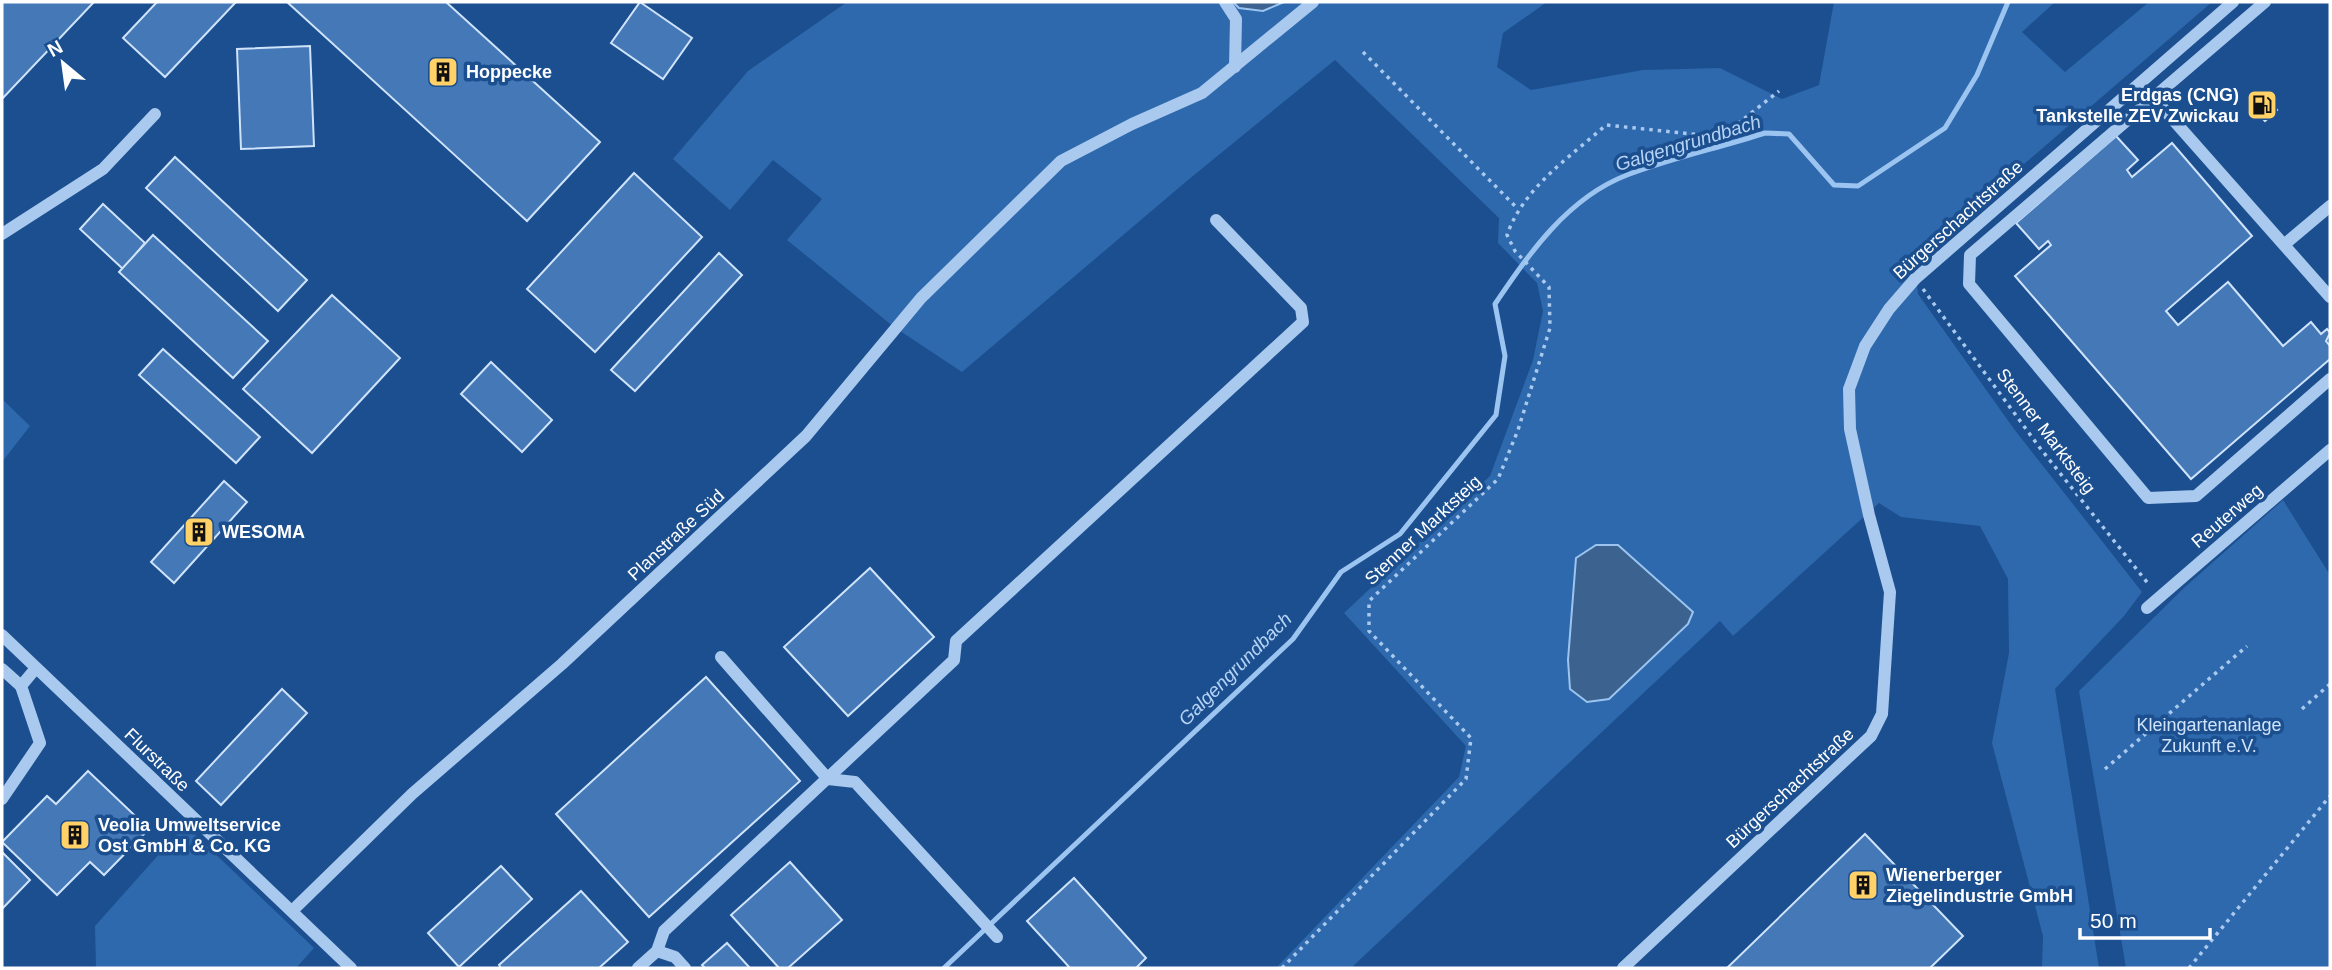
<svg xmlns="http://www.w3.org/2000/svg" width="2332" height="970" viewBox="0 0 2332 970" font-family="Helvetica,sans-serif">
	<rect width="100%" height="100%" fill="#1b4f8f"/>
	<g fill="#2e69ad" fill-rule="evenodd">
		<path d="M 847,2 L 1547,2 L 1503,33 L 1497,67 L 1531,90 L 1643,70 L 1720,68 L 1782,99 L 1819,85 L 1834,2 L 2055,2 L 2022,32 L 2065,72 L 2149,2 L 2212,2 L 1914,259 L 1918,294 L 2014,429 L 2142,592 L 2124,616 L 2055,689 L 2099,968 L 2042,968 L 2043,936 L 1992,743 L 2009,653 L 2008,579 L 1980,526 L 1901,517 L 1879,503 L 1733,636 L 1720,621 L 1351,968 L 1276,968 L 1459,777 L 1466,746 L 1344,613 L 1490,476 L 1533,360 L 1543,311 L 1537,283 L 1498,243 L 1499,218 L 1335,60 L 1188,180 L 962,372 L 894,327 L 787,240 L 822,199 L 773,160 L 730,210 L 673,159 L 748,71 ZM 1596,545 L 1618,545 L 1693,612 Z"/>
		<path d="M 2,399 L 30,426 L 2,462 Z"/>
		<path d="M 2283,500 L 2330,575 L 2330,968 L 2126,968 L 2079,691 L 2185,587 Z"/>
		<path d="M 185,825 L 314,948 L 296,968 L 96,968 L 95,926 Z"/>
	</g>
	<g fill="#3c6290" stroke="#9cc4f0" stroke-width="2">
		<path d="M 1233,2 L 1284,2 L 1263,11 L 1239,8 Z"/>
		<path d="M 1596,545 L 1618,545 L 1693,612 L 1688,624 L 1609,699 L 1587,702 L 1570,689 L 1568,660 L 1576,558 Z"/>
	</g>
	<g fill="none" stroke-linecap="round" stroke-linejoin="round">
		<path stroke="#9cc4f0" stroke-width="5" d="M 944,968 L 1293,639 L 1341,572 L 1400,534 L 1496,415 L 1505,356 L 1495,304 C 1529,254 1567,198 1627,175 C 1671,158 1719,148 1765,133 L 1789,134 L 1834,185 L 1858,186 L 1945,128 L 1977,75 L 2008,2"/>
	</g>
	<g fill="#4478b7" stroke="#cfe3fa" stroke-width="2">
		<path d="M 2,2 L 94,2 L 2,99 Z"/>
		<path d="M 157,2 L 236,2 L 165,77 L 123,38 Z"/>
		<path d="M 287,2 L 446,2 L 600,142 L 527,221 Z"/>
		<path d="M 640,2 L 692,38 L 663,79 L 611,43 Z"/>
		<path d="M 310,46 L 314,146 L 241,149 L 237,49 Z"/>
		<path d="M 2264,95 L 2277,110 L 2265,121 L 2251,106 Z"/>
		<path d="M 2116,136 L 2138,160 L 2127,170 L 2132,177 L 2172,143 L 2252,236 L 2166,311 L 2178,325 L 2228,282 L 2283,346 L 2311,322 L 2321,334 L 2327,329 L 2330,333 L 2326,341 L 2330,346 L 2330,359 L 2191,479 L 2015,276 L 2051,245 L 2048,241 L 2039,249 L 2016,223 Z"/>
		<path d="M 175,157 L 307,280 L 278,311 L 146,188 Z"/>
		<path d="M 634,173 L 702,237 L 595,352 L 527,289 Z"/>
		<path d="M 103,204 L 145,243 L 123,269 L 80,229 Z"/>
		<path d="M 153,235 L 268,341 L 233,378 L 119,272 Z"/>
		<path d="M 719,253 L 742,275 L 635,391 L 611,370 Z"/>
		<path d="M 332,295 L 400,358 L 312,453 L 243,389 Z"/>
		<path d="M 163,349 L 260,437 L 236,463 L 139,375 Z"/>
		<path d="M 491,362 L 552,420 L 522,452 L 461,394 Z"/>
		<path d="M 224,481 L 247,502 L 174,583 L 151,562 Z"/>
		<path d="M 870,568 L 934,637 L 848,716 L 784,647 Z"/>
		<path d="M 706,677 L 800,781 L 649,917 L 556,814 Z"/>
		<path d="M 282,689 L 307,713 L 221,805 L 196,781 Z"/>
		<path d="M 88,771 L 149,829 L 104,875 L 90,862 L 57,895 L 2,842 L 47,796 L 56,804 Z"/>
		<path d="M 1865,834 L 1963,936 L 1930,968 L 1727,968 Z"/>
		<path d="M 2,852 L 30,880 L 2,909 Z"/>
		<path d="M 790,862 L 842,920 L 788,968 L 779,968 L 731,915 Z"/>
		<path d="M 501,866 L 532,899 L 459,967 L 428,933 Z"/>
		<path d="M 1074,878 L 1146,958 L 1136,968 L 1070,968 L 1027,921 Z"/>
		<path d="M 581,891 L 628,942 L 599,968 L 501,968 L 499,965 Z"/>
		<path d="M 727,943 L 750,968 L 705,968 L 702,965 Z"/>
	</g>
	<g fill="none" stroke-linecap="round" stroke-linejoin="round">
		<g stroke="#a9c9ee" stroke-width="3.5" stroke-dasharray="3.5 5" stroke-linecap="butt">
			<path d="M 1363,52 L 1518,209"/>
			<path d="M 1923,289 L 2040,448 L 2150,586"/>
			<path d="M 2302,709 L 2330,684"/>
			<path d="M 2105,769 L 2247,646"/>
			<path d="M 1282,968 L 1466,779 L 1471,738 L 1369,631 L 1369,601 L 1498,479 L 1518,430 L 1550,328 L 1549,287 L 1515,251 L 1507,235 C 1524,187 1569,158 1606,125 L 1721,137 L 1779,91"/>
			<path d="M 2189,968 L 2330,796"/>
		</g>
		<g stroke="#a9c9ee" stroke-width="12">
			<path d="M 1225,2 L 1236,19 L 1235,67"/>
			<path d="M 2265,2 L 1970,255 L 1969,284 L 2148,498 L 2196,496 L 2330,379"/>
			<path d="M 2153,97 L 2330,297"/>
			<path d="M 2,234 L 103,169 L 155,114"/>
			<path d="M 2285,244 L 2330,206"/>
			<path d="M 2147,608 L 2330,450"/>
			<path d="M 2,635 L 351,968"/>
			<path d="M 721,657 L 828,779 L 855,782 L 997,937"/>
			<path d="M 2,669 L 21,686"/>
			<path d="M 2,799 L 40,743 L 21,686 L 36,668"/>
			<path d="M 292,911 L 412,794 L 562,664 L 806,436 L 921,298 L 1061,161 L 1132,124 L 1202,93 L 1313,2"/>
			<path d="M 657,951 L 675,957 L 685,968"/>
			<path d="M 638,968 L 657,951 L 664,931 L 954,660 L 956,641 L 1303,322 L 1301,308 L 1216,220"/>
			<path d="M 1623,968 L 1871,736 L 1882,714 L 1890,592 L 1869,515 L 1850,429 L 1849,389 L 1865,346 L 1889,309 L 1915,279 L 2233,2"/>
		</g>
	</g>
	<defs>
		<g id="building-square" transform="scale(1.575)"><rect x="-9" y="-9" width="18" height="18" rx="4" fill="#ffd166" stroke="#1b4f8f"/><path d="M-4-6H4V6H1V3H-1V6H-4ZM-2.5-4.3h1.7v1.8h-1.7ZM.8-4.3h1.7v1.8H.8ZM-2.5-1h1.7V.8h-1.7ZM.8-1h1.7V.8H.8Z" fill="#111"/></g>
		<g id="fuel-square" transform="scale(1.575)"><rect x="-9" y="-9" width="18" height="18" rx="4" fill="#ffd166" stroke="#1b4f8f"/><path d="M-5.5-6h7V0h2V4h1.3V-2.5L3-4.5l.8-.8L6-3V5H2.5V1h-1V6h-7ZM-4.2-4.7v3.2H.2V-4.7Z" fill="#111"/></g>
	</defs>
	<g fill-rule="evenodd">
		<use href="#building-square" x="443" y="72"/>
		<use href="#fuel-square" x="2262" y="105"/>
		<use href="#building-square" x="199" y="532"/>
		<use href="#building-square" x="75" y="835"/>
		<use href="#building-square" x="1863" y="885"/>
	</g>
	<g text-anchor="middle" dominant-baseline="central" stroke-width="7" stroke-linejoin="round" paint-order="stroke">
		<g font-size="18" font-weight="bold" fill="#fff" stroke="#1b4f8f" text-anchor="start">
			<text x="466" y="72">Hoppecke</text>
			<text x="2239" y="95" text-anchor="end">Erdgas (CNG)<tspan x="2239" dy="21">Tankstelle ZEV Zwickau</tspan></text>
			<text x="222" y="532">WESOMA</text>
			<text x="98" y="825">Veolia Umweltservice<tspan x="98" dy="21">Ost GmbH &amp; Co. KG</tspan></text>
			<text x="1886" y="875">Wienerberger<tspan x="1886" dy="21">Ziegelindustrie GmbH</tspan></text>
		</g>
		<g font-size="18" fill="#fff" stroke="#1b4f8f">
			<text transform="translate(1958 220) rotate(-42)">Bürgerschachtstraße</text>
			<text transform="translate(2046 431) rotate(53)">Stenner Marktsteig</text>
			<text transform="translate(2227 516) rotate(-41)">Reuterweg</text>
			<text transform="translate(1423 530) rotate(-43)">Stenner Marktsteig</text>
			<text transform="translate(676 535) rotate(-43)">Planstraße Süd</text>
			<text transform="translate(157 760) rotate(44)">Flurstraße</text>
			<text transform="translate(1790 788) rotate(-43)">Bürgerschachtstraße</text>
		</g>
		<g font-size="18" fill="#cfe3fa" stroke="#1b4f8f">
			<text x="2209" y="725">Kleingartenanlage<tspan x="2209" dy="21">Zukunft e.V.</tspan></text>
		</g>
		<g font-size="19" font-style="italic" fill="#b5d3f5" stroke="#1b4f8f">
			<text transform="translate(1688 143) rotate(-17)">Galgengrundbach</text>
			<text transform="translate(1235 669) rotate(-45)">Galgengrundbach</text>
		</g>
	</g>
	<rect width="2332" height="970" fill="none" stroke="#ffffff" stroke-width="7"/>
	<g transform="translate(63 63) rotate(331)" stroke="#1b4f8f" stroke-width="5" paint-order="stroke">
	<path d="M0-5L12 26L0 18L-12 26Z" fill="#ffffff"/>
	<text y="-10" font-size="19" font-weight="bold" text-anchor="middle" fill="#ffffff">N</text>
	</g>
	<path d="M2080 928v10h130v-10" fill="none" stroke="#ffffff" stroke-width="3.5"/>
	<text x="2090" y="928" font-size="21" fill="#ffffff" stroke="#1b4f8f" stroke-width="5" paint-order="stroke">50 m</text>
</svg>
